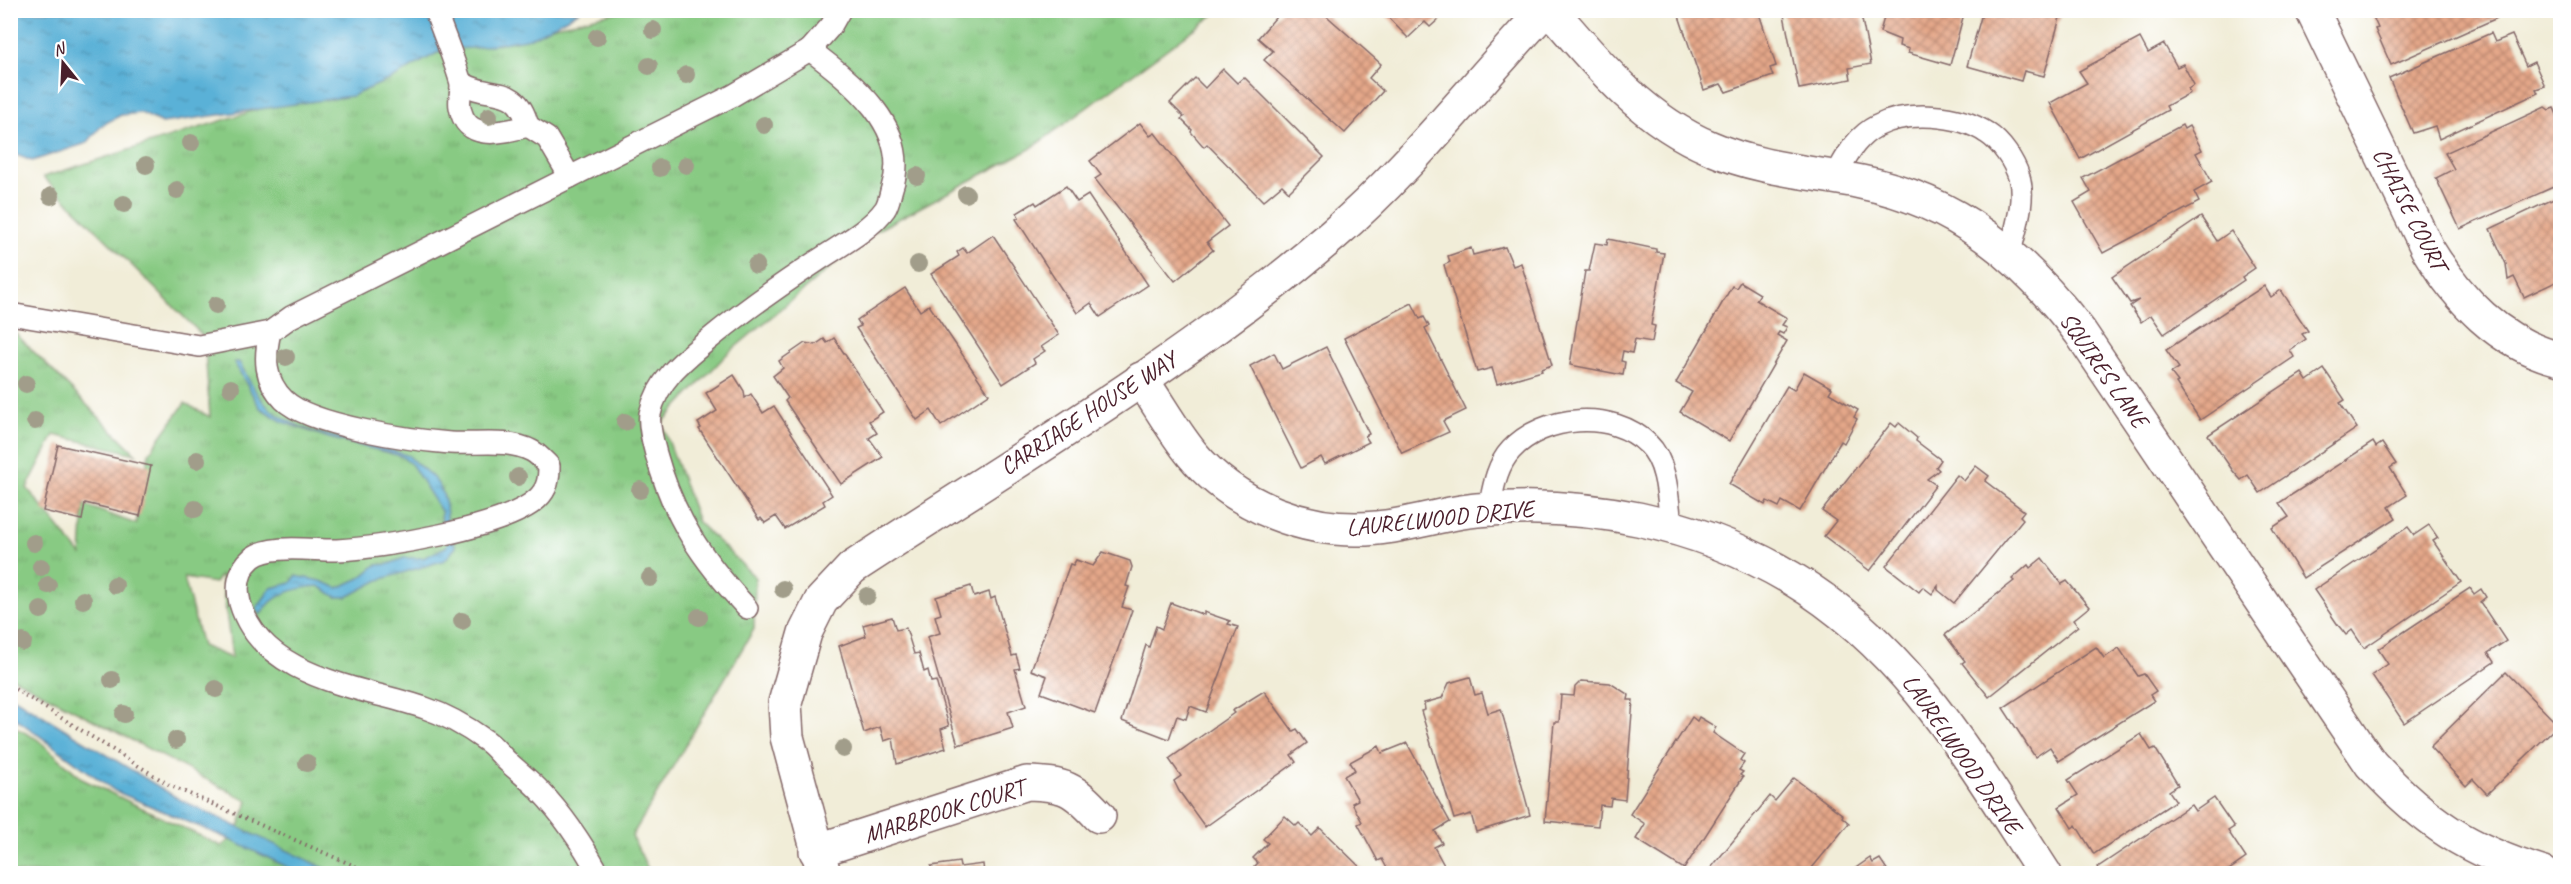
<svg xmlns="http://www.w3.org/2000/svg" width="2571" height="884" viewBox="0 0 2571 884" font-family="Caveat,sans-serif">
	<defs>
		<pattern id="grass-tufts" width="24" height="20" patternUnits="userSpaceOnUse" patternTransform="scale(1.5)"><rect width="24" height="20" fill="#88ca83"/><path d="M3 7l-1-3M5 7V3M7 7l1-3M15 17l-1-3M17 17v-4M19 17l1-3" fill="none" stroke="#77ad71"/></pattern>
		<pattern id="water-ripples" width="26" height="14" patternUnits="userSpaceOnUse" patternTransform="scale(1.5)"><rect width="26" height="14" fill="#5ab1d7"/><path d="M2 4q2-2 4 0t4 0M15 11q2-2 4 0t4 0" fill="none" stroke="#4c8faf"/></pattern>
		<pattern id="building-cross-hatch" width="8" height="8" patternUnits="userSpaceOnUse" patternTransform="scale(1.5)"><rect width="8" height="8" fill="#e4a789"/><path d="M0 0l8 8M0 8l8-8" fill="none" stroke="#bb8770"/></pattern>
	</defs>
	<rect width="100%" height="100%" fill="#fff"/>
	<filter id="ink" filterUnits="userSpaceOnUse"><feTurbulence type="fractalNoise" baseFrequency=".0167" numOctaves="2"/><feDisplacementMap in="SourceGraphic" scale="12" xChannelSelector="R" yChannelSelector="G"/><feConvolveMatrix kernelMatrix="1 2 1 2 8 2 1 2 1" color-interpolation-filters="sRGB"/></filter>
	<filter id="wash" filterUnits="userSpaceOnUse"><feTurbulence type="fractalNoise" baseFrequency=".008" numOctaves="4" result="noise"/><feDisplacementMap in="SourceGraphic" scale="24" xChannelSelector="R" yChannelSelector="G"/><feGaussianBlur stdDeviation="1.35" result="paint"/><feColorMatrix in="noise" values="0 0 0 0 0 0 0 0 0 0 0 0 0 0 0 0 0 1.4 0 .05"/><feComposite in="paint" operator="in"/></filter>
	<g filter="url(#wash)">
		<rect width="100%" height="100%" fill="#f1edd8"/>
		<path fill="url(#grass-tufts)" stroke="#697457" stroke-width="1.5" fill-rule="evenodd" d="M 621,11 L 1219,11 L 1030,149 L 870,234 L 726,355 L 662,423 L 698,522 L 755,577 L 754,629 L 632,836 L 650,873 L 11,873 L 11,725 L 37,739 L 84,780 L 221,846 L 236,836 L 248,801 L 11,677 L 10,328 L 136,454 L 54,435 L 27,488 L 81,555 L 84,505 L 136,524 L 149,453 L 185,403 L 210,417 L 204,337 L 43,177 L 433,54 ZM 221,575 L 232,657 L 231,658 L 202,646 L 184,578 L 215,583 Z"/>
		<g fill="url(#water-ripples)" stroke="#526881" stroke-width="1.5">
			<path d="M 10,11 L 580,11 L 531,38 L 474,48 L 444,49 L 393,78 L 352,96 L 162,123 L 141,113 L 121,115 L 102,125 L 87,143 L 32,161 L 11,153 Z"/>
			<path d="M 234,362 L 239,362 C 247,375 255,394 266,405 C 298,438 368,440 409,456 C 417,466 428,471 435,480 C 445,491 447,508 447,522 L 442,523 L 441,511 L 412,465 L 401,456 L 329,438 L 283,422 L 260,408 Z"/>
			<path d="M 453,540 L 456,547 L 445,560 L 379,580 L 347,597 L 336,597 L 319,586 C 295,588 274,593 260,615 L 256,609 L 271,588 L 291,583 L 296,576 L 321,581 L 338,588 L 360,578 L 376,565 L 389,564 L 404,558 L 423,558 L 446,547 L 448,542 Z"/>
			<path d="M 11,696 L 179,799 L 335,873 L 300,873 L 224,837 L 115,791 L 11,715 Z"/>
		</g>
		<g id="blocks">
			<g fill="url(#building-cross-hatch)">
				<path d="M 1282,10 L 1320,10 L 1381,64 L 1369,78 L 1383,91 L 1345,133 L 1264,60 L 1273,51 L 1258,38 Z"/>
				<path d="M 1381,10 L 1449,10 L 1430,27 L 1425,22 L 1408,38 Z"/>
				<path d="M 1677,10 L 1758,10 L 1776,66 L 1770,68 L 1773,76 L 1726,92 L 1721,84 L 1704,90 Z"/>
				<path d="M 1783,10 L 1860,10 L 1871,64 L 1849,68 L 1851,79 L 1799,89 Z"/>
				<path d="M 1886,10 L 1965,10 L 1950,65 L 1908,53 L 1909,49 L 1899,46 L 1900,40 L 1880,32 Z"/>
				<path d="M 1983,10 L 2062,10 L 2044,76 L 2024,71 L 2021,81 L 1967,66 Z"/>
				<path d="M 2376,10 L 2494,10 L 2497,18 L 2391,65 L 2375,29 L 2378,28 L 2373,17 L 2380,15 Z"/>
				<path d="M 2491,33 L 2495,42 L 2512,35 L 2526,66 L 2534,62 L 2545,86 L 2536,89 L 2538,93 L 2439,139 L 2435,126 L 2413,133 L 2389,78 Z"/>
				<path d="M 2140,38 L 2148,53 L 2164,44 L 2177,67 L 2183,64 L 2194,85 L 2188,89 L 2190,93 L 2166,106 L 2168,110 L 2080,159 L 2050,103 L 2087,83 L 2079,71 Z"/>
				<path d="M 1223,69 L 1237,83 L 1244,77 L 1324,157 L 1289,192 L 1282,185 L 1263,201 L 1207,144 L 1204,147 L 1191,132 L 1192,130 L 1181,119 L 1184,117 L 1170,103 L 1195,78 L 1205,88 Z"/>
				<path d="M 2545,107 L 2549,110 L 2554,108 L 2560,121 L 2560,168 L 2556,170 L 2560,184 L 2460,229 L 2436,178 L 2454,169 L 2445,153 Z"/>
				<path d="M 1140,123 L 1150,136 L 1155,133 L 1228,226 L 1207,242 L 1213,250 L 1175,281 L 1095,179 L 1101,175 L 1090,161 Z"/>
				<path d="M 2182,125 L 2184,129 L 2189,126 L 2202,150 L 2196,153 L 2212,182 L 2194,192 L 2199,202 L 2103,253 L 2074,202 L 2091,192 L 2083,178 Z"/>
				<path d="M 1066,186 L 1077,202 L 1088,195 L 1148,285 L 1100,317 L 1091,303 L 1077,313 L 1016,219 L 1019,217 L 1017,213 L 1035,202 L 1037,205 Z"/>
				<path d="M 2560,196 L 2560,280 L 2524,297 L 2514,277 L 2508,280 L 2506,264 L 2490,229 Z"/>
				<path d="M 2201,217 L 2217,241 L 2231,231 L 2255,268 L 2242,277 L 2244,280 L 2164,334 L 2151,315 L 2141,322 L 2130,306 L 2139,300 L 2130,303 L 2112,277 Z"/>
				<path d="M 993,235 L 1059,335 L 1041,347 L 1045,351 L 1033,359 L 1035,363 L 1003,384 L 931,274 L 959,256 L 957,252 L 963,248 L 967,253 Z"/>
				<path d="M 1608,239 L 1656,249 L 1656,252 L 1664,253 L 1651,325 L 1655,326 L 1652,342 L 1635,339 L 1632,353 L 1623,351 L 1621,361 L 1625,362 L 1623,375 L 1570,365 L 1585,271 L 1589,271 L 1595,243 L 1607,245 Z"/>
				<path d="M 1505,247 L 1513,266 L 1521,263 L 1552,365 L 1541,369 L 1542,371 L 1497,384 L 1492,368 L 1477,372 L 1444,265 L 1450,262 L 1448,256 L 1471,248 L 1473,255 Z"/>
				<path d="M 1740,282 L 1760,294 L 1756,300 L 1787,318 L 1782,325 L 1787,327 L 1783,334 L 1779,332 L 1777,335 L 1787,341 L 1729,441 L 1680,412 L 1692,392 L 1676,383 L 1732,286 L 1736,288 Z"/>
				<path d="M 2264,286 L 2271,297 L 2281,290 L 2308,331 L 2302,334 L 2306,339 L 2290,350 L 2294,357 L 2200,420 L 2176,383 L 2178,382 L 2171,373 L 2179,368 L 2166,350 Z"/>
				<path d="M 905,288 L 920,311 L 929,305 L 989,394 L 941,426 L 931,410 L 917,420 L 856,328 L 861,326 L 857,320 Z"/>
				<path d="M 1412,303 L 1420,319 L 1424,317 L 1429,326 L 1425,328 L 1466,410 L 1443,421 L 1449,432 L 1402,453 L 1344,338 Z"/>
				<path d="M 834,338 L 883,412 L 869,421 L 877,433 L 869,438 L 883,457 L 841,484 L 785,401 L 788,398 L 773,376 L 783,368 L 779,361 L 805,343 L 815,345 L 824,339 L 827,343 Z"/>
				<path d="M 1326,347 L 1369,434 L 1365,436 L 1369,442 L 1325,464 L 1321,457 L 1301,468 L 1250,366 L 1274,353 L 1282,369 Z"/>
				<path d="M 2324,369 L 2345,400 L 2340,403 L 2357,428 L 2260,493 L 2248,475 L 2241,480 L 2233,471 L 2208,435 L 2302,373 L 2307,381 Z"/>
				<path d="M 1804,372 L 1832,388 L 1829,393 L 1858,410 L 1854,417 L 1857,419 L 1844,443 L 1841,441 L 1800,511 L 1782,501 L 1779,507 L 1767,501 L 1765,505 L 1729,484 L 1787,386 L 1794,390 Z"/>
				<path d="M 734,375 L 744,391 L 745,398 L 751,394 L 763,413 L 774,406 L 832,495 L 823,501 L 825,505 L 785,529 L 776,516 L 765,523 L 761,518 L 759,520 L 699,429 L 701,428 L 698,423 L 717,411 L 706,393 Z"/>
				<path d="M 1891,423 L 1896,427 L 1899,423 L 1917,438 L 1916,441 L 1941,460 L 1936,467 L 1939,470 L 1927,479 L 1936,485 L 1870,571 L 1824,536 L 1836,521 L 1822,511 Z"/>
				<path d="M 2373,442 L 2376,447 L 2382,443 L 2396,464 L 2390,468 L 2407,495 L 2389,507 L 2396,518 L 2303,578 L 2272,528 L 2289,517 L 2279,503 Z"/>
				<path d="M 58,445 L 151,466 L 140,516 L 85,503 L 82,520 L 43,511 Z"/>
				<path d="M 1976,466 L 1989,476 L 1985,481 L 2024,511 L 2020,516 L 2023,519 L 1954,603 L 1938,590 L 1938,586 L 1932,594 L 1923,587 L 1919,592 L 1886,566 L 1957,475 L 1964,481 Z"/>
				<path d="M 2429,525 L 2438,538 L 2433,541 L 2461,582 L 2364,648 L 2352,630 L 2346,635 L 2338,625 L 2314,590 L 2408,527 L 2414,535 Z"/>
				<path d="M 1103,552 L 1130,561 L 1132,567 L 1126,586 L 1129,587 L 1122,607 L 1132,610 L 1095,713 L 1041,693 L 1047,676 L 1031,670 L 1070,564 L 1073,565 L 1076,560 L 1093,566 Z"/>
				<path d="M 2042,558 L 2062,584 L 2067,581 L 2089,607 L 2073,620 L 2078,626 L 1989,697 L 1962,663 L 1965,661 L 1945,635 L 2014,581 L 2012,579 L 2028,565 L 2030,568 Z"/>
				<path d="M 971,586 L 974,597 L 989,592 L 991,599 L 995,597 L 1012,656 L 1016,655 L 1020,668 L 1015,669 L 1026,706 L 1008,712 L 1013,728 L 958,745 L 927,637 L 940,633 L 935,616 L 941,614 L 936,597 Z"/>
				<path d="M 2470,588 L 2474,594 L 2481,589 L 2486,597 L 2480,602 L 2506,641 L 2488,653 L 2494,662 L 2404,723 L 2372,675 L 2388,664 L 2378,649 Z"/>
				<path d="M 1171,603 L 1204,615 L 1204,612 L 1230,621 L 1228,624 L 1238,627 L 1206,712 L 1190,706 L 1186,719 L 1177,716 L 1169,739 L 1122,721 L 1146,645 L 1149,647 L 1156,626 L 1162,629 Z"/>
				<path d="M 892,617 L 896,630 L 906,628 L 914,654 L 919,653 L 924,672 L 928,670 L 931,682 L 936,681 L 949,726 L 941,729 L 946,748 L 897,764 L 893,738 L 884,741 L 880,727 L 864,733 L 839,646 L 866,636 L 863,625 Z"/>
				<path d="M 2096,647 L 2104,658 L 2119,648 L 2138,676 L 2144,674 L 2156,691 L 2150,695 L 2154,701 L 2059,761 L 2050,747 L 2035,757 L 2003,708 Z"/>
				<path d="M 2506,672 L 2558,725 L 2487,794 L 2473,779 L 2466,786 L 2430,747 Z"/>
				<path d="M 1470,677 L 1475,695 L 1482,693 L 1488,713 L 1501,709 L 1530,815 L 1476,832 L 1471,814 L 1454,819 L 1421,711 L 1425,710 L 1424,703 L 1442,698 L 1449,683 Z"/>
				<path d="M 1581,681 L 1610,683 L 1629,695 L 1628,700 L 1633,700 L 1625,800 L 1611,798 L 1610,806 L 1600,805 L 1598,826 L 1545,821 L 1554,722 L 1559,722 L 1561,695 L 1574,696 L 1575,687 Z"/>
				<path d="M 1264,691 L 1293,731 L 1297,729 L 1307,743 L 1291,755 L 1296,762 L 1205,827 L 1179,791 L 1174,781 L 1181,776 L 1169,759 L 1234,713 L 1232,711 Z"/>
				<path d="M 1692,717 L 1697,721 L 1699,717 L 1716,727 L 1713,733 L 1744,754 L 1740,760 L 1744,763 L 1739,770 L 1743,772 L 1740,775 L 1743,777 L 1684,869 L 1636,839 L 1645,824 L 1630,814 Z"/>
				<path d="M 2141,734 L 2151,750 L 2155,748 L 2178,785 L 2169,791 L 2176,801 L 2094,854 L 2076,825 L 2072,828 L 2059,807 L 2078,795 L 2068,780 Z"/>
				<path d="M 1407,743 L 1450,822 L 1435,831 L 1442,843 L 1434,847 L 1445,867 L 1433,874 L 1390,874 L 1382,859 L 1378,861 L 1358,824 L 1362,822 L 1352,803 L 1358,800 L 1344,776 L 1355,770 L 1350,762 L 1379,746 L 1382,753 Z"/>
				<path d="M 1794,778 L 1843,815 L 1842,817 L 1849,823 L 1807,874 L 1706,874 L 1770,796 L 1775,801 Z"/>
				<path d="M 2214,798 L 2234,827 L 2228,831 L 2246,858 L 2223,874 L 2102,874 L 2098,867 L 2191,805 L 2195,811 Z"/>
				<path d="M 1285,816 L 1296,826 L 1299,823 L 1312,836 L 1320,828 L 1367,874 L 1261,874 L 1254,867 L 1258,863 L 1253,858 L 1268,843 L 1263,839 Z"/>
				<path d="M 1870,858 L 1873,863 L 1880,859 L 1890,874 L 1847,874 Z"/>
				<path d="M 959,862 L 960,867 L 983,864 L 984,874 L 917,874 L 930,870 L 931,866 Z"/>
			</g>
		</g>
	</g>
	<g filter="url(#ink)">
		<use href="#blocks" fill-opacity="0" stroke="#846768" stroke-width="1.5"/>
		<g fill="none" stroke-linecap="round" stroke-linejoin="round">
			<g stroke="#846768" stroke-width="24">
				<g id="lane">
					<path d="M 435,10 C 443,33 453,56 460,80 C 463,88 458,98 460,107 C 466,143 503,132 528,126 C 517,81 489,101 461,82"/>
					<path d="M 810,50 L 831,26 L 840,10"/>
					<path d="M 528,126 L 547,138 L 570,177 L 291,317 L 270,332 C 264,358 264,380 284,400 C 311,426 412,440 450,443 C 477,445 507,438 532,451 C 538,454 544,461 549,466 C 549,478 548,489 537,499 C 505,528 382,548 337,550 C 315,551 270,543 252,558 C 238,570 236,587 240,603 C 262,679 363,687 425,708 C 446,715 467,727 485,740 C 494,745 500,755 508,762 C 519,772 531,781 541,792 C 564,816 583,845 599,874"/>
					<path d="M 570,177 L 732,96 L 810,50 C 851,81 912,128 892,188 C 890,194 889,203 885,209 C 869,231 839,246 817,261 C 779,286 742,312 707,341 C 682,361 657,381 650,414 C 648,425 653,443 656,454 C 674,519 702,559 747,608"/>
					<path d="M 1834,178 C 1846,158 1855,137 1877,126 C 1907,110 1959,114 1987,133 C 2001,142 2014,161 2019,177 C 2026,200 2015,230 2010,253"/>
					<path d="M 10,314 L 199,346 L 270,332"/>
					<path d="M 1489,509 C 1493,490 1496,466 1511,450 C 1543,415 1613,409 1648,444 C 1668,463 1668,501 1671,526"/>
				</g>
			</g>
			<g stroke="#846768" stroke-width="36">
				<g id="street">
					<path d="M 1551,10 C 1597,64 1643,120 1711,148 C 1759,169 1810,172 1861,182 C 1957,201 2023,257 2080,332 L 2371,764 C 2426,823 2467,850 2544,874"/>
					<path d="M 2312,10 L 2427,248 C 2458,299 2499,344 2560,359"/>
					<path d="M 1141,379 C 1158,403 1173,431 1192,454 C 1236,507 1309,535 1377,528 C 1411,525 1444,513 1477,510 C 1586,500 1696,522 1791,578 C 1909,648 1972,762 2045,874"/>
					<path d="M 816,851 L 1027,783 C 1065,784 1073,788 1099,816"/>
					<path d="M 824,874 L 787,737 L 785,703 L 805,633 L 821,601 L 852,568 C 1015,461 1185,362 1333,235 C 1411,168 1474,85 1545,10"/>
				</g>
			</g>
			<path stroke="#846768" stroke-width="4" stroke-dasharray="1.5 4.5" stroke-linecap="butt" d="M 10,686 L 171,786 L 373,874"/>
			<use href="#lane" stroke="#fff" stroke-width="21"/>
			<use href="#street" stroke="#fff" stroke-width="33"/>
		</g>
		<g fill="#a19d8a">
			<circle cx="653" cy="30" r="9"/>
			<circle cx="597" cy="37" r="9"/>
			<circle cx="649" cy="66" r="9"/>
			<circle cx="686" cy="75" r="9"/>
			<circle cx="489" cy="116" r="9"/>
			<circle cx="764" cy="125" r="9"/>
			<circle cx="191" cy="143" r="9"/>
			<circle cx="146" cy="165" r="9"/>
			<circle cx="686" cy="165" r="9"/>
			<circle cx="660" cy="168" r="9"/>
			<circle cx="917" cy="176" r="9"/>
			<circle cx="177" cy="190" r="9"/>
			<circle cx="966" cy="194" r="9"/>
			<circle cx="51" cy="196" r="9"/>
			<circle cx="124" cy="204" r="9"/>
			<circle cx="918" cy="264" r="9"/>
			<circle cx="756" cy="265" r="9"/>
			<circle cx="216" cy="305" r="9"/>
			<circle cx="286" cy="357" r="9"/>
			<circle cx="26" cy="384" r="9"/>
			<circle cx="231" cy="388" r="9"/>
			<circle cx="35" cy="421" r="9"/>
			<circle cx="625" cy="422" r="9"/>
			<circle cx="197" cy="460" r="9"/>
			<circle cx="518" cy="477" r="9"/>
			<circle cx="640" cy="490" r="9"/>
			<circle cx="195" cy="509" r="9"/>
			<circle cx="34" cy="543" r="9"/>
			<circle cx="41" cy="567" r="9"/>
			<circle cx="650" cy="578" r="9"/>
			<circle cx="48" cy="585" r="9"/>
			<circle cx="115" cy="585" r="9"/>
			<circle cx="783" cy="589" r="9"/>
			<circle cx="867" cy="596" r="9"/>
			<circle cx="83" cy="600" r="9"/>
			<circle cx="41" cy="610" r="9"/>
			<circle cx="699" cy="617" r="9"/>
			<circle cx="462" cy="621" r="9"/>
			<circle cx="23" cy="642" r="9"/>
			<circle cx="112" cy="680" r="9"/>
			<circle cx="216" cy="689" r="9"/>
			<circle cx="124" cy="714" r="9"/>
			<circle cx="176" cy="740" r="9"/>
			<circle cx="843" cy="749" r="9"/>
			<circle cx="307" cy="763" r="9"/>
		</g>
	</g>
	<g text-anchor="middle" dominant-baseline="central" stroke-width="6" stroke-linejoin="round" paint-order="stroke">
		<g font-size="24" fill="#4a1f2b" stroke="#fff">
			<text transform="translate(2410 209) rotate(63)">CHAISE COURT</text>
			<text transform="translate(2104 370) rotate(55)">SQUIRES LANE</text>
			<text transform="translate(1088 413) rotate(-33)">CARRIAGE HOUSE WAY</text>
			<text transform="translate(1440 518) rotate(-6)">LAURELWOOD DRIVE</text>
			<text transform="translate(1962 754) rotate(55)">LAURELWOOD DRIVE</text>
			<text transform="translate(944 811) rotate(-17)">MARBROOK COURT</text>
		</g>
	</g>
	<rect width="2571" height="884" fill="none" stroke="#fff" stroke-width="36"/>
	<g transform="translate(63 63) rotate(342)" stroke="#ffffff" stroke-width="4.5" paint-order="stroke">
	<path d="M0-4.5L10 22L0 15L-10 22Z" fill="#4a1f2b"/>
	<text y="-9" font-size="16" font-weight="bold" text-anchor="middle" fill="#4a1f2b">N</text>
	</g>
</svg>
